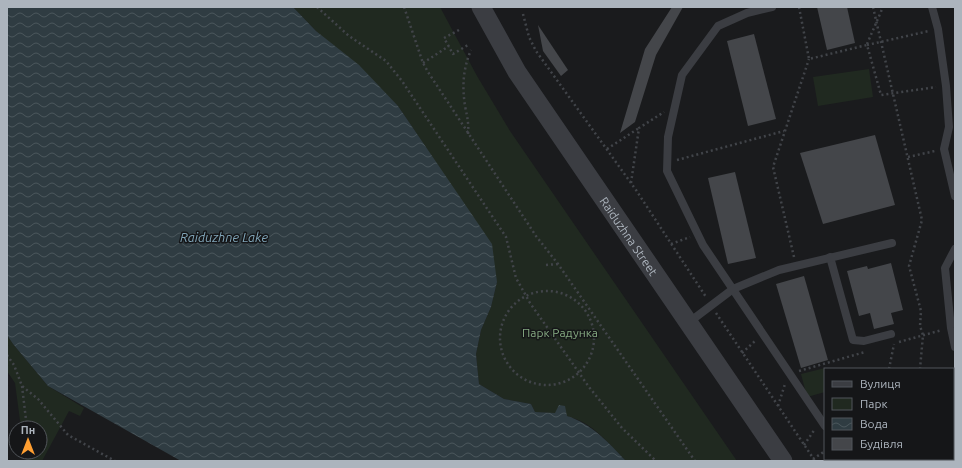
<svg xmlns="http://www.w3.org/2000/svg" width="962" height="468" viewBox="0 0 962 468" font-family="Ubuntu,sans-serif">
	<defs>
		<pattern id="water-waves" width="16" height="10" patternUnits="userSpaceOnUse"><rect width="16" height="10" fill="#2f3c42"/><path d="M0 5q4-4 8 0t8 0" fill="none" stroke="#4a565b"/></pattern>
	</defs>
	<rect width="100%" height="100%" fill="#1a1b1d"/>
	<g fill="#202920">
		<path d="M 293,7 L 440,7 L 477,76 L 510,131 L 737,461 L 626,461 C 593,427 585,414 535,412 L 531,404 L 504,399 L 479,384 L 476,354 L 481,330 L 491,307 L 497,282 L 437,164 L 398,106 L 316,31 Z"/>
		<path d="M 869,69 L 873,97 L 818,106 L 813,77 Z"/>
		<path d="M 7,335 L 13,344 L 48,386 L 84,408 L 80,416 L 69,411 L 42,461 L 26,461 L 25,452 L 40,452 L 40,428 L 21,428 L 15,383 L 7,371 Z"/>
		<path d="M 825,368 L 825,392 L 807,397 L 801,374 Z"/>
	</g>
	<path fill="url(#water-waves)" d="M 7,7 L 293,7 L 316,31 L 359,65 L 398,106 L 492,244 L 497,282 L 491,307 L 481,330 L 476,354 L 479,384 L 504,399 L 531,404 L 535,412 L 555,413 L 559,405 L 565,406 L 567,416 C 592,424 608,442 626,461 L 181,461 L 48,386 L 13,344 L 7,335 Z"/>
	<g fill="#44464a">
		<path d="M 672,7 L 683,7 L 656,55 L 635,122 L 620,133 L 645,49 Z"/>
		<path d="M 817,7 L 847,7 L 855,43 L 827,50 Z"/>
		<path d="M 538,25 L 568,70 L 561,76 L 543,51 Z"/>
		<path d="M 754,34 L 776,119 L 748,126 L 727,41 Z"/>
		<path d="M 875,135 L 895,205 L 823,224 L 800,153 Z"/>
		<path d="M 735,172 L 756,258 L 728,264 L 708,178 Z"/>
		<path d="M 891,263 L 903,310 L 891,313 L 894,324 L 874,329 L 870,313 L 859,316 L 847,271 L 867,266 L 868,269 Z"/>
		<path d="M 804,276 L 828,360 L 801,368 L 776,284 Z"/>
	</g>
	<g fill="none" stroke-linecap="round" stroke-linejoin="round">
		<g stroke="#414449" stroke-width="2.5" stroke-dasharray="2 3" stroke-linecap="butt">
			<path d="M 317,7 L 349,36 L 386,61 L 402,81 L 506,237 L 516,278 L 530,303 L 589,387 L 622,428 L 656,461"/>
			<path d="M 404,7 L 423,63 L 428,72 L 536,236 L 558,264 L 695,461"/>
			<path d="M 799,7 L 809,59 L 867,45 L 881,95 L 936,87"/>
			<path d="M 873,7 L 922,220 L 909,266 L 921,311 L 920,326 L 923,335 L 920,369"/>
			<path d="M 523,14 L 529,37 L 536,51 L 636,190 L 706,297"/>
			<path d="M 459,30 L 444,38 L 453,54 L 468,45"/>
			<path d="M 867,44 L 883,7"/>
			<path d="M 867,45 L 929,31"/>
			<path d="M 423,63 L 449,46"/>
			<path d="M 468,134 C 469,123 467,116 465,106 C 462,86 463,69 471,50"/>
			<path d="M 607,149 L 639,128"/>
			<path d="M 908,157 L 935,151"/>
			<path d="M 677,160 L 784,131"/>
			<path d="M 631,183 L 639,128 L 664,112"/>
			<path d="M 671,244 L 690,237"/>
			<path d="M 794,257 L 773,167 L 809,59"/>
			<path d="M 546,265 L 558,264"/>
			<circle cx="547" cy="338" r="47"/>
			<path d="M 716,313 L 815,461"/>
			<path d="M 899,342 L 942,330"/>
			<path d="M 742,353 L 755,341"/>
			<path d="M 7,355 L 14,365 L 22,386 L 38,399 L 68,435 L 115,461"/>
			<path d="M 889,369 L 894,344"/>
			<path d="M 799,371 L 865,352"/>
			<path d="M 22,386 L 27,428"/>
			<path d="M 778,406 L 785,384"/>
			<path d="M 804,445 L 815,429"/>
			<path d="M 30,452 L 31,461"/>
			<path d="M 813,459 L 825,451"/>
			<path d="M 854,459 L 855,461"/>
			<path d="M 910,459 L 911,461"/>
			<path d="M 941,459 L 941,461"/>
		</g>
		<g stroke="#3b3d42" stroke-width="8">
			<path d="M 772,7 L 747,13 L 718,26 L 682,75 L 668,137 L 667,171 L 703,245 L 825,426"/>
			<path d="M 932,7 L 938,29 L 946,86 L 949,127 L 944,149 L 955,196"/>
			<path d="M 955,249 L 945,268 L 951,328 L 955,347"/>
			<path d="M 830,257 L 853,340 L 864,341 L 891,334"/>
			<path d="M 688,323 L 733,289 L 779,270 L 892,243"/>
		</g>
		<path stroke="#3b3d42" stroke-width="19" id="s1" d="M 481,7 L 517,72 L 783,461"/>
	</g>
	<g text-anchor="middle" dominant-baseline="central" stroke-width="3" stroke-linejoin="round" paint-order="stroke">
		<g font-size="12" fill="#acb4bd" stroke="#151618">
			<text stroke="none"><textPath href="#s1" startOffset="273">Raiduzhna Street</textPath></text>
		</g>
		<g font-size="12" fill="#85a982" stroke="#151618">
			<text x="560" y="332">Парк Радунка</text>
		</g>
		<g font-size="13" font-style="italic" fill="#82a7ba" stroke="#151618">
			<text x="224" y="237">Raiduzhne Lake</text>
		</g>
	</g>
	<rect width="962" height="468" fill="none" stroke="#acb4bd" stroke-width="16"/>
	<rect x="824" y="368" width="130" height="92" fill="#151618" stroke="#51555a"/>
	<rect x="832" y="381" width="20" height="6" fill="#3b3d42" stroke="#51555a"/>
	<text x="860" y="388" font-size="12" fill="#acb4bd">Вулиця</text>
	<rect x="832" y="398" width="20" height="12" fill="#202920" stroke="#51555a"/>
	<text x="860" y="408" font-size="12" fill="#acb4bd">Парк</text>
	<rect x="832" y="418" width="20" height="12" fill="url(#water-waves)" stroke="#51555a"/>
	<text x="860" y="428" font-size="12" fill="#acb4bd">Вода</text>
	<rect x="832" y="438" width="20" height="12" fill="#44464a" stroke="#51555a"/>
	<text x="860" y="448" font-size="12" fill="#acb4bd">Будівля</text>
	<g transform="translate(28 440)"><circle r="19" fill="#151618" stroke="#51555a"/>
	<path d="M0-3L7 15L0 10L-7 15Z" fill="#fe9e31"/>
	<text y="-6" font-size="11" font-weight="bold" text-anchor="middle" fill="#acb4bd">Пн</text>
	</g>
</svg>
